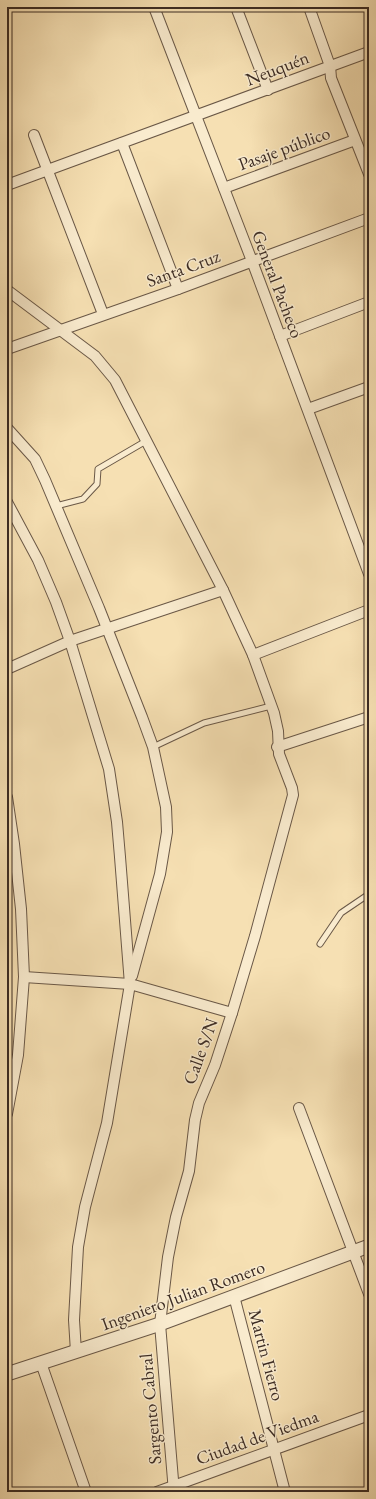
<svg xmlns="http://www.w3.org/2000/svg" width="376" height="1499" viewBox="0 0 376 1499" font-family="'EB Garamond',serif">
	<rect width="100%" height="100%" fill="#f6e0b3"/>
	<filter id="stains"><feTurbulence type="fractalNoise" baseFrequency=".005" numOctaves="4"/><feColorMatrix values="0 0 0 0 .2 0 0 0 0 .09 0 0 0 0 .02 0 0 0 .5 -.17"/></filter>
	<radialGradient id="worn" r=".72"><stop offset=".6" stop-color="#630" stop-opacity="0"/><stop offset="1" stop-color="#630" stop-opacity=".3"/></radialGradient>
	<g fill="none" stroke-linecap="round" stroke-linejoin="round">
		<g stroke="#6a5847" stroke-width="7">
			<g id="service">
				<path d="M 56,506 L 83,499 L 97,484 L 98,469 L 146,441"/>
				<path d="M 153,747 L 204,723 L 271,706"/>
				<path d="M 320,944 L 341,913 L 369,894"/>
			</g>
		</g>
		<g stroke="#6a5847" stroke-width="12">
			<g id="minor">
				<path d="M 154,7 L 252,261 L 369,574"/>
				<path d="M 236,7 L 268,90"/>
				<path d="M 309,7 L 330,66 L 331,78 L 369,174"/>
				<path d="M 34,135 L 103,314"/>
				<path d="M 122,143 L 178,289"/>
				<path d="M 7,185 L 369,52"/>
				<path d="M 224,188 L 355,140"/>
				<path d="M 7,290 L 95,356 L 115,380 L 223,590 L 253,655 L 274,713 L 278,731 L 279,754 L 292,788 L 293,795 L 255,936 L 232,1013 L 215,1065 L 199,1103 L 195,1120 L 189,1171 L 176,1217 L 168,1257 L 160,1324 L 174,1492"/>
				<path d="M 280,336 L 369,302"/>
				<path d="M 7,349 L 178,289 L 369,218"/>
				<path d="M 308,409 L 369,387"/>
				<path d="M 7,428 L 35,459 L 45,480 L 99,608 L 142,717 L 153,747 L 166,807 L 167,832 L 160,874 L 132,976"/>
				<path d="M 7,502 L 38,560 L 56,602 L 70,641 L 109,769 L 117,822 L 120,857 L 130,984 L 107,1123 L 85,1207 L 78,1247 L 74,1320 L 76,1352"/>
				<path d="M 253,655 L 369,610"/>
				<path d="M 7,669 L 70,641 L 223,590"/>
				<path d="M 277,747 L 369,717"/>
				<path d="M 7,797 L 14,844 L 21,909 L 24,977 L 18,1055 L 7,1114"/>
				<path d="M 24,977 L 130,984 L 232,1013"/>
				<path d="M 299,1108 L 369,1294"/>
				<path d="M 234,1296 L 285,1492"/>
				<path d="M 41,1363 L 86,1492"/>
				<path d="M 157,1492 L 369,1415"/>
			</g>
		</g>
		<g stroke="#6a5847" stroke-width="15">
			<path id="tertiary" d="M 7,1374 L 160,1324 L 369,1246"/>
		</g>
		<use href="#service" stroke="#f9ebce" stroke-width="5"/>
		<use href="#minor" stroke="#f9ebce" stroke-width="10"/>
		<use href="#tertiary" stroke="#f9ebce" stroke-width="13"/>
	</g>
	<g text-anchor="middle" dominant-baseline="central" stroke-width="3" stroke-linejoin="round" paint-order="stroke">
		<g font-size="18" fill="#3b2b23" stroke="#f9ebce">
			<text transform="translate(277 68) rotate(-21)">Neuquén</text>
			<text transform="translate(284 148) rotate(-20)">Pasaje público</text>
			<text transform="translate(183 268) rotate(-20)">Santa Cruz</text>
			<text transform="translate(278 284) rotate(69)">General Pacheco</text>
			<text transform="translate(200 1051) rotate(-70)">Calle S/N</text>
			<text transform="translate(183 1295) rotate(-20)">Ingeniero Julian Romero</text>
			<text transform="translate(267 1355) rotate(75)">Martin Fierro</text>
			<text transform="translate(150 1409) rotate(-95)">Sargento Cabral</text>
			<text transform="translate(257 1437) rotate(-20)">Ciudad de Viedma</text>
		</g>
	</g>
	<rect width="376" height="1499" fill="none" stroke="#f6e0b3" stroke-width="24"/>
	<rect x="8" y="8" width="360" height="1483" fill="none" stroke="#3b2b23" stroke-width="2"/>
	<rect x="12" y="12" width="352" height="1475" fill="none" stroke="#3b2b23"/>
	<rect width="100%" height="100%" filter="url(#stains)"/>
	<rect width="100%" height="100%" fill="url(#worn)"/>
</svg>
